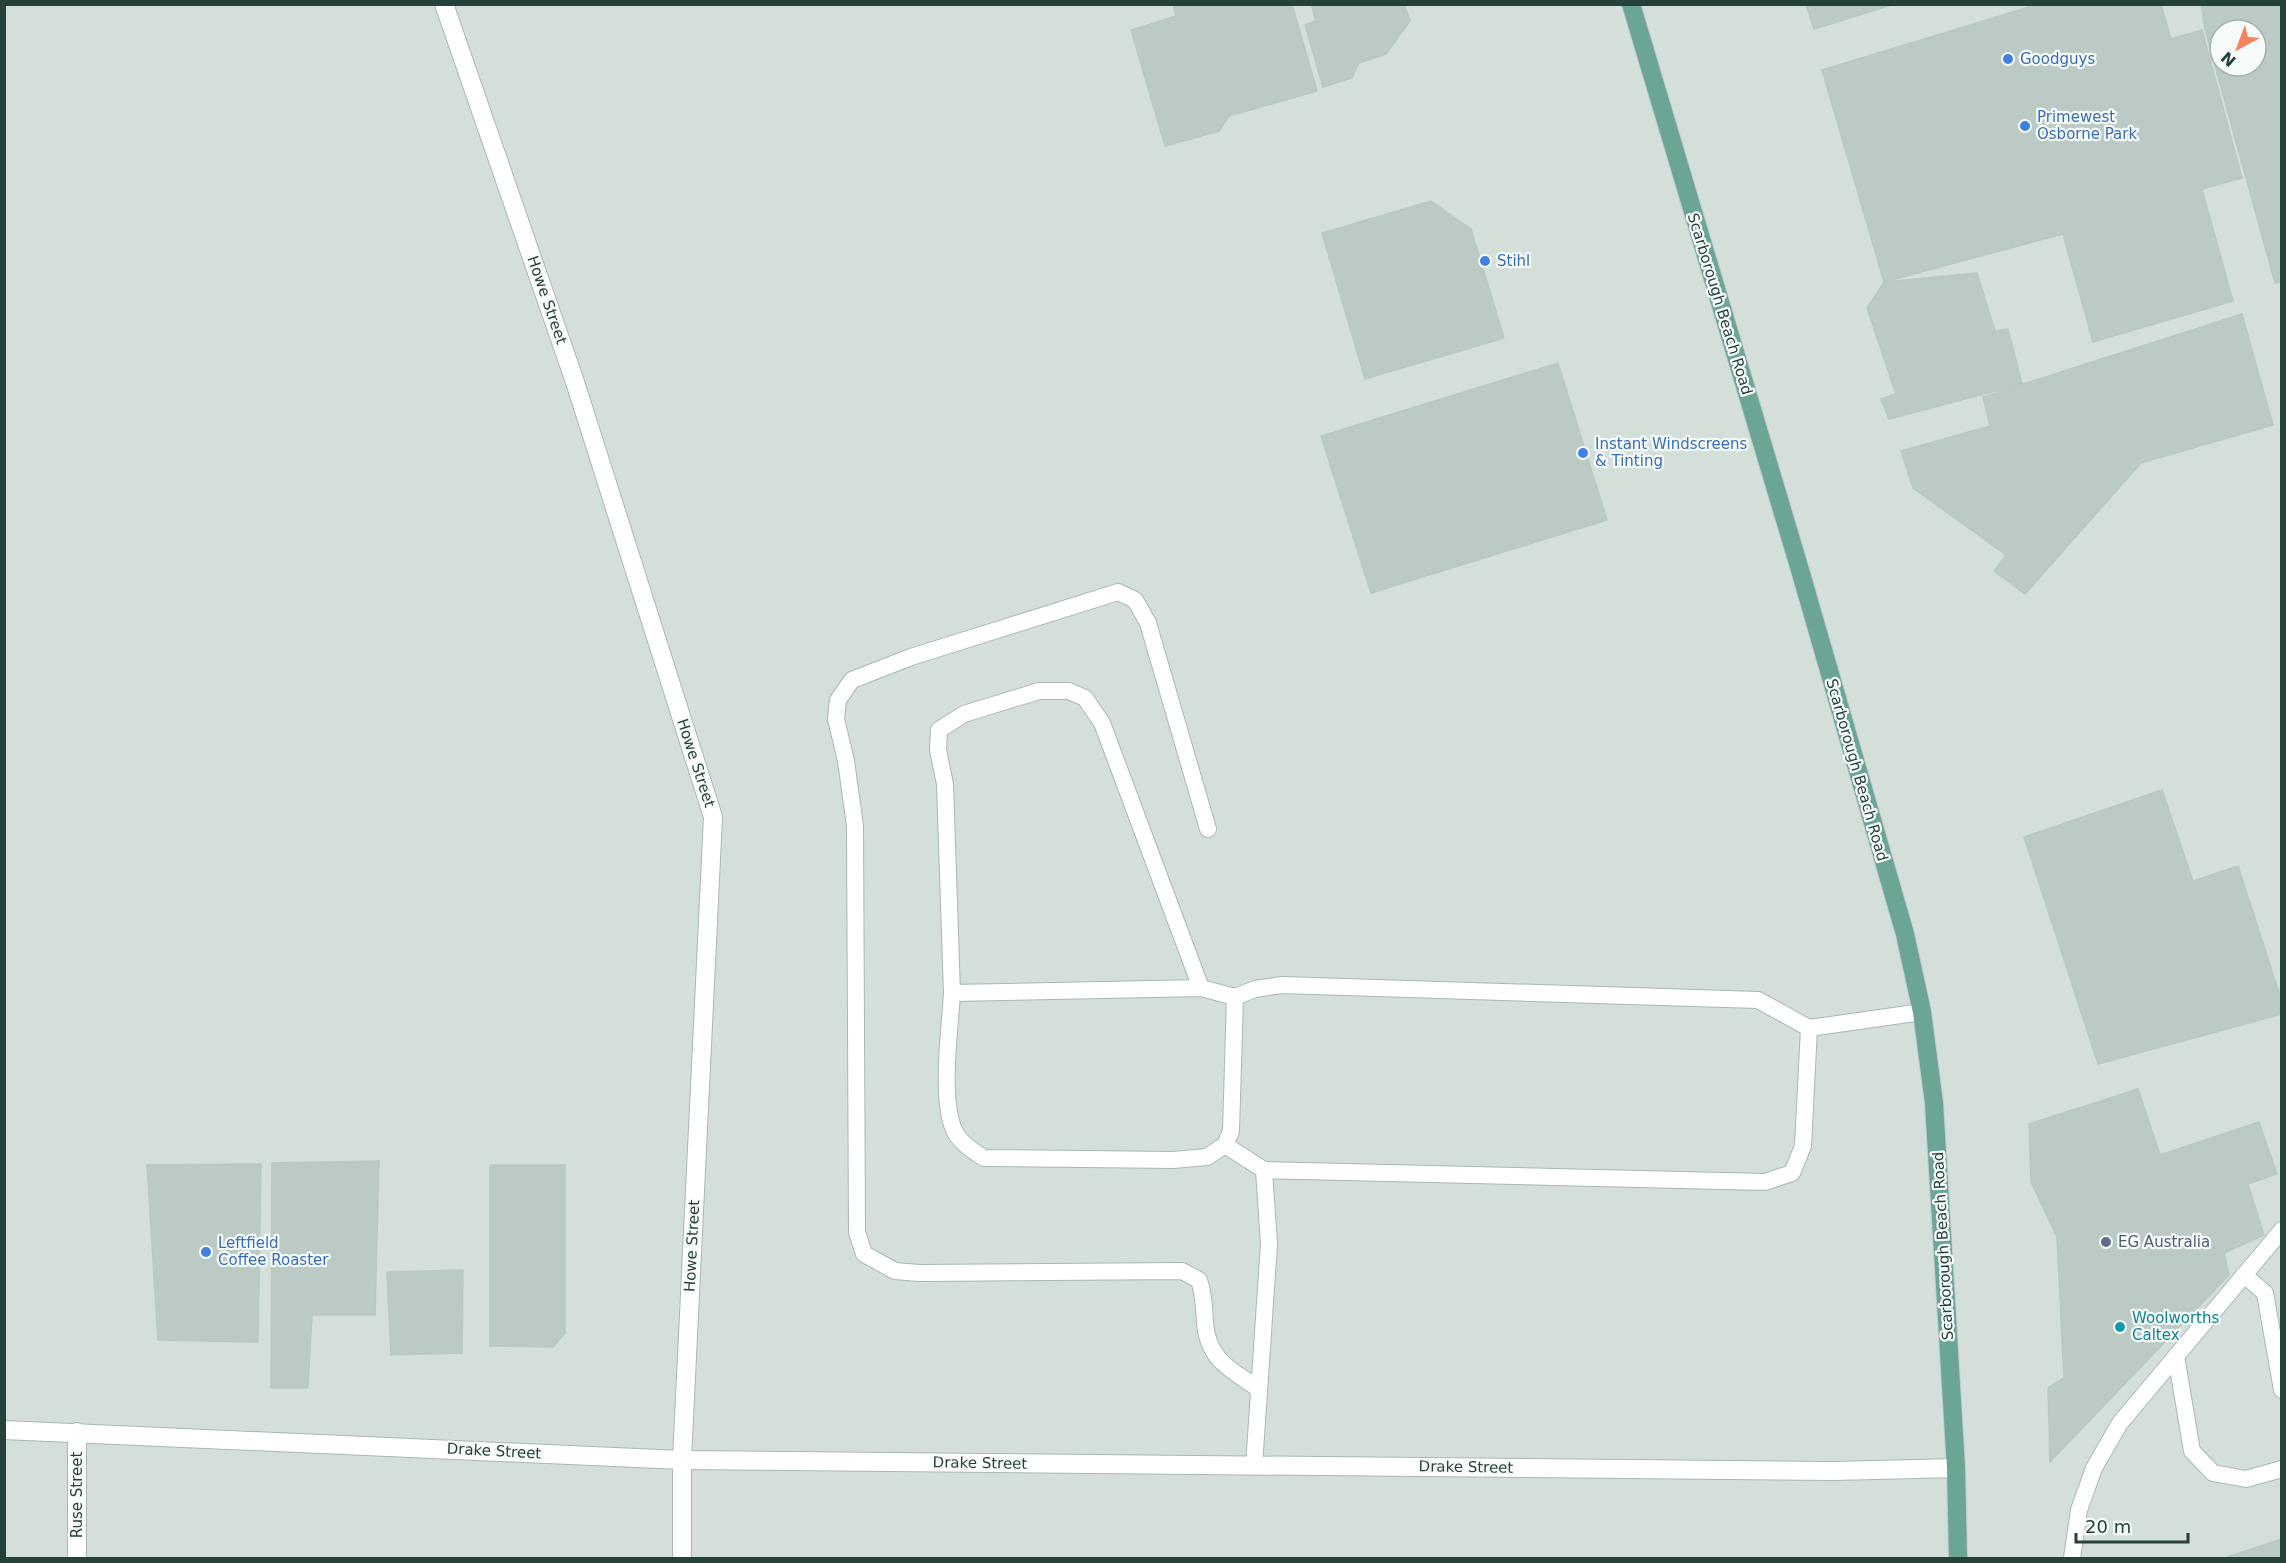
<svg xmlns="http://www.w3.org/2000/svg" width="2286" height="1563" viewBox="0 0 2286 1563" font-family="'DejaVu Sans',sans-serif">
	<rect width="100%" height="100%" fill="#e6efeb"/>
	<path fill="#d4dfda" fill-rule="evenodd" d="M 5,5 L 2281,5 L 2281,1558 L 5,1558 ZM 2220,30 L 2256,30 L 2256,66 L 2220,66 Z"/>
	<g fill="#bbcac4" stroke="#b8c9c2" stroke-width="1.5" fill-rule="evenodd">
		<path d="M 1173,4 L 1292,4 L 1317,91 L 1229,116 L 1219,131 L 1165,146 L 1131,30 L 1176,16 Z"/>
		<path d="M 1311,4 L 1404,4 L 1410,21 L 1386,54 L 1359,63 L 1352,78 L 1323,87 L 1305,25 L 1316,21 Z"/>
		<path d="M 1806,4 L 1895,4 L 1814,29 Z"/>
		<path d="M 2039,4 L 2161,4 L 2171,39 L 2202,30 L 2242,178 L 2202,189 L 2233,301 L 2093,342 L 2063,234 L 1884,282 L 1822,70 Z"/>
		<path d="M 2201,4 L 2282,4 L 2282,281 L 2275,283 L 2205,29 ZM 2220,30 L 2256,30 L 2256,66 L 2220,66 Z"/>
		<path d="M 1431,201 L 1471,229 L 1504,338 L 1365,379 L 1322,233 Z"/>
		<path d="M 1977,273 L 1995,331 L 2008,329 L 2022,384 L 1889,419 L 1881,399 L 1896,394 L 1867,308 L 1884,282 Z"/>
		<path d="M 2242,314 L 2273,425 L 2141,463 L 2025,594 L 1994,571 L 2006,555 L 1913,488 L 1901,451 L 1990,426 L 1983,397 Z"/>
		<path d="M 1558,363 L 1607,520 L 1371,593 L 1321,436 Z"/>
		<path d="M 2162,790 L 2193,881 L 2238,866 L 2282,1002 L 2282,1014 L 2098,1064 L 2024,837 Z"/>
		<path d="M 2138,1089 L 2160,1155 L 2259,1122 L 2277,1174 L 2248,1184 L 2264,1235 L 2224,1253 L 2229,1275 L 2050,1462 L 2048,1388 L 2064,1378 L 2057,1237 L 2031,1182 L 2029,1124 Z"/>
		<path d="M 379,1161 L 375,1315 L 312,1315 L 308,1388 L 271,1388 L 272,1163 Z"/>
		<path d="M 261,1164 L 258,1342 L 158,1340 L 147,1165 Z"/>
		<path d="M 490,1165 L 565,1165 L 565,1333 L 553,1347 L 490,1346 Z"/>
		<path d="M 463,1270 L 462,1353 L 391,1355 L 387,1272 Z"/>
		<path d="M 2282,1539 L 2282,1558 L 2224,1558 Z"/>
	</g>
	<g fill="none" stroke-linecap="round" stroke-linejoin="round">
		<g stroke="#a8b8b2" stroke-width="18">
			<g id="service">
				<path d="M 1208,829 L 1148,623 L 1135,600 L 1118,592 L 911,657 L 852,680 L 838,700 L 836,719 L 846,761 L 855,826 L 857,1232 L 864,1254 L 895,1271 L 919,1273 L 1182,1271 L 1199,1280 C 1204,1295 1204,1307 1205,1323 C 1208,1360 1231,1370 1259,1389"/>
				<path d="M 1201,988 L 1102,723 L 1085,698 L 1069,691 L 1039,691 L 964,714 L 939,730 L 938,750 L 945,784 L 952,993 L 1201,988 L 1235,997 L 1255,989 L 1282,985 L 1758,1000 L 1809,1028 L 1922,1012"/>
				<path d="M 952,993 C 950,1029 940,1098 954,1130 C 959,1142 973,1151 984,1158 L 1173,1160 L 1207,1157 L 1225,1145 L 1231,1131 L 1235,997"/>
				<path d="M 1225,1145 L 1264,1170 L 1269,1244 L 1254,1466"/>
				<path d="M 1264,1170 L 1765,1182 L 1792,1173 L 1803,1146 L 1809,1028"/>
				<path d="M 2244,1275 L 2265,1293 L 2282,1390"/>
				<path d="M 2176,1356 L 2192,1451 L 2213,1473 L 2246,1479 L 2282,1469"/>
				<path d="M 2072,1558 L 2079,1510 L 2094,1468 L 2120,1423 L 2282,1230"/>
			</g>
		</g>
		<g stroke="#a8b8b2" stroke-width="20">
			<g id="minor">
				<path d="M 444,4 L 575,382 L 713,817 L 682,1460 L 682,1558"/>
				<path d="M 4,1430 L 682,1460 L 1834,1471 L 1956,1468"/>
				<path d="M 77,1432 L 77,1558"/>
			</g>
		</g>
		<g stroke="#c2cac8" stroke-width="20">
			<path id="primary" d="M 1631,4 L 1800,570 L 1905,934 L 1922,1012 L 1934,1103 L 1956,1468 L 1958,1558"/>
		</g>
		<use href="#service" stroke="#fff" stroke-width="16"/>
		<use href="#minor" stroke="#fff" stroke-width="18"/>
		<use href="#primary" stroke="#6aa596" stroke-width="18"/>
	</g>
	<g fill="#3f7fe0" stroke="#f7fbf9" stroke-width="2">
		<circle cx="2008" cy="59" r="6"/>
		<circle cx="2025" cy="126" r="6"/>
		<circle cx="1485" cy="261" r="6"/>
		<circle cx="1583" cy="453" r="6"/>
		<circle cx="206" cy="1252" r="6"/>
	</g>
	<circle fill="#5c6f8a" stroke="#f7fbf9" stroke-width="2" cx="2106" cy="1242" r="6"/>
	<circle fill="#0f9aa8" stroke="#f7fbf9" stroke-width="2" cx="2120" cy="1327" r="6"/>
	<g text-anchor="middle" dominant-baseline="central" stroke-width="4.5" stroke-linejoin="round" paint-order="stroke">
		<g font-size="15" fill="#366cbe" stroke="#f7fbf9" text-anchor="start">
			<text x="2020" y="59">Goodguys</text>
			<text x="2037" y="117">Primewest<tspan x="2037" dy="17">Osborne Park</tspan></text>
			<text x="1497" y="261">Stihl</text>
			<text x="1595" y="444">Instant Windscreens<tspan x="1595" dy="17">&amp; Tinting</tspan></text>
			<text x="218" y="1243">Leftfield<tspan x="218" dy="17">Coffee Roaster</tspan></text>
		</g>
		<g font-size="15" fill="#24423a" stroke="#f7fbf9">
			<text transform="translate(547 300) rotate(71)">Howe Street</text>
			<text transform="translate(1720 304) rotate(73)">Scarborough Beach Road</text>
			<text transform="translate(696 763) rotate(72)">Howe Street</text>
			<text transform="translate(1857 770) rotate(74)">Scarborough Beach Road</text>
			<text transform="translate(692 1246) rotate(-87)">Howe Street</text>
			<text transform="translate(1943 1246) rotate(-93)">Scarborough Beach Road</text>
			<text transform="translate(494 1451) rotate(3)">Drake Street</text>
			<text transform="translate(980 1463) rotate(1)">Drake Street</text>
			<text transform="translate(1466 1467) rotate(1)">Drake Street</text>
			<text transform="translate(77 1495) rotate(-90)">Ruse Street</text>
		</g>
		<g font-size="15" fill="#4e5e75" stroke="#f7fbf9" text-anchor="start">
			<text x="2118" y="1242">EG Australia</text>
		</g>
		<g font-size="15" fill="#0d838f" stroke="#f7fbf9" text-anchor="start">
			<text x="2132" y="1318">Woolworths<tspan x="2132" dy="17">Caltex</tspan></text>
		</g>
	</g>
	<rect width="2286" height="1563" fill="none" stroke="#24423a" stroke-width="12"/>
	<g transform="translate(2238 48) rotate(221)"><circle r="28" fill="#f7fbf9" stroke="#a3b1ad" stroke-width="1.5"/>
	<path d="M0-4.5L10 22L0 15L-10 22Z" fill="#f4845f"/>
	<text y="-9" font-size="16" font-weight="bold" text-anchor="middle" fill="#24423a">N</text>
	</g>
	<path d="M2076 1533v9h112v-9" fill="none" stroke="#24423a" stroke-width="3"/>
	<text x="2085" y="1533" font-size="18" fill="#24423a" stroke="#f7fbf9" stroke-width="4.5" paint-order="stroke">20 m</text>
</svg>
